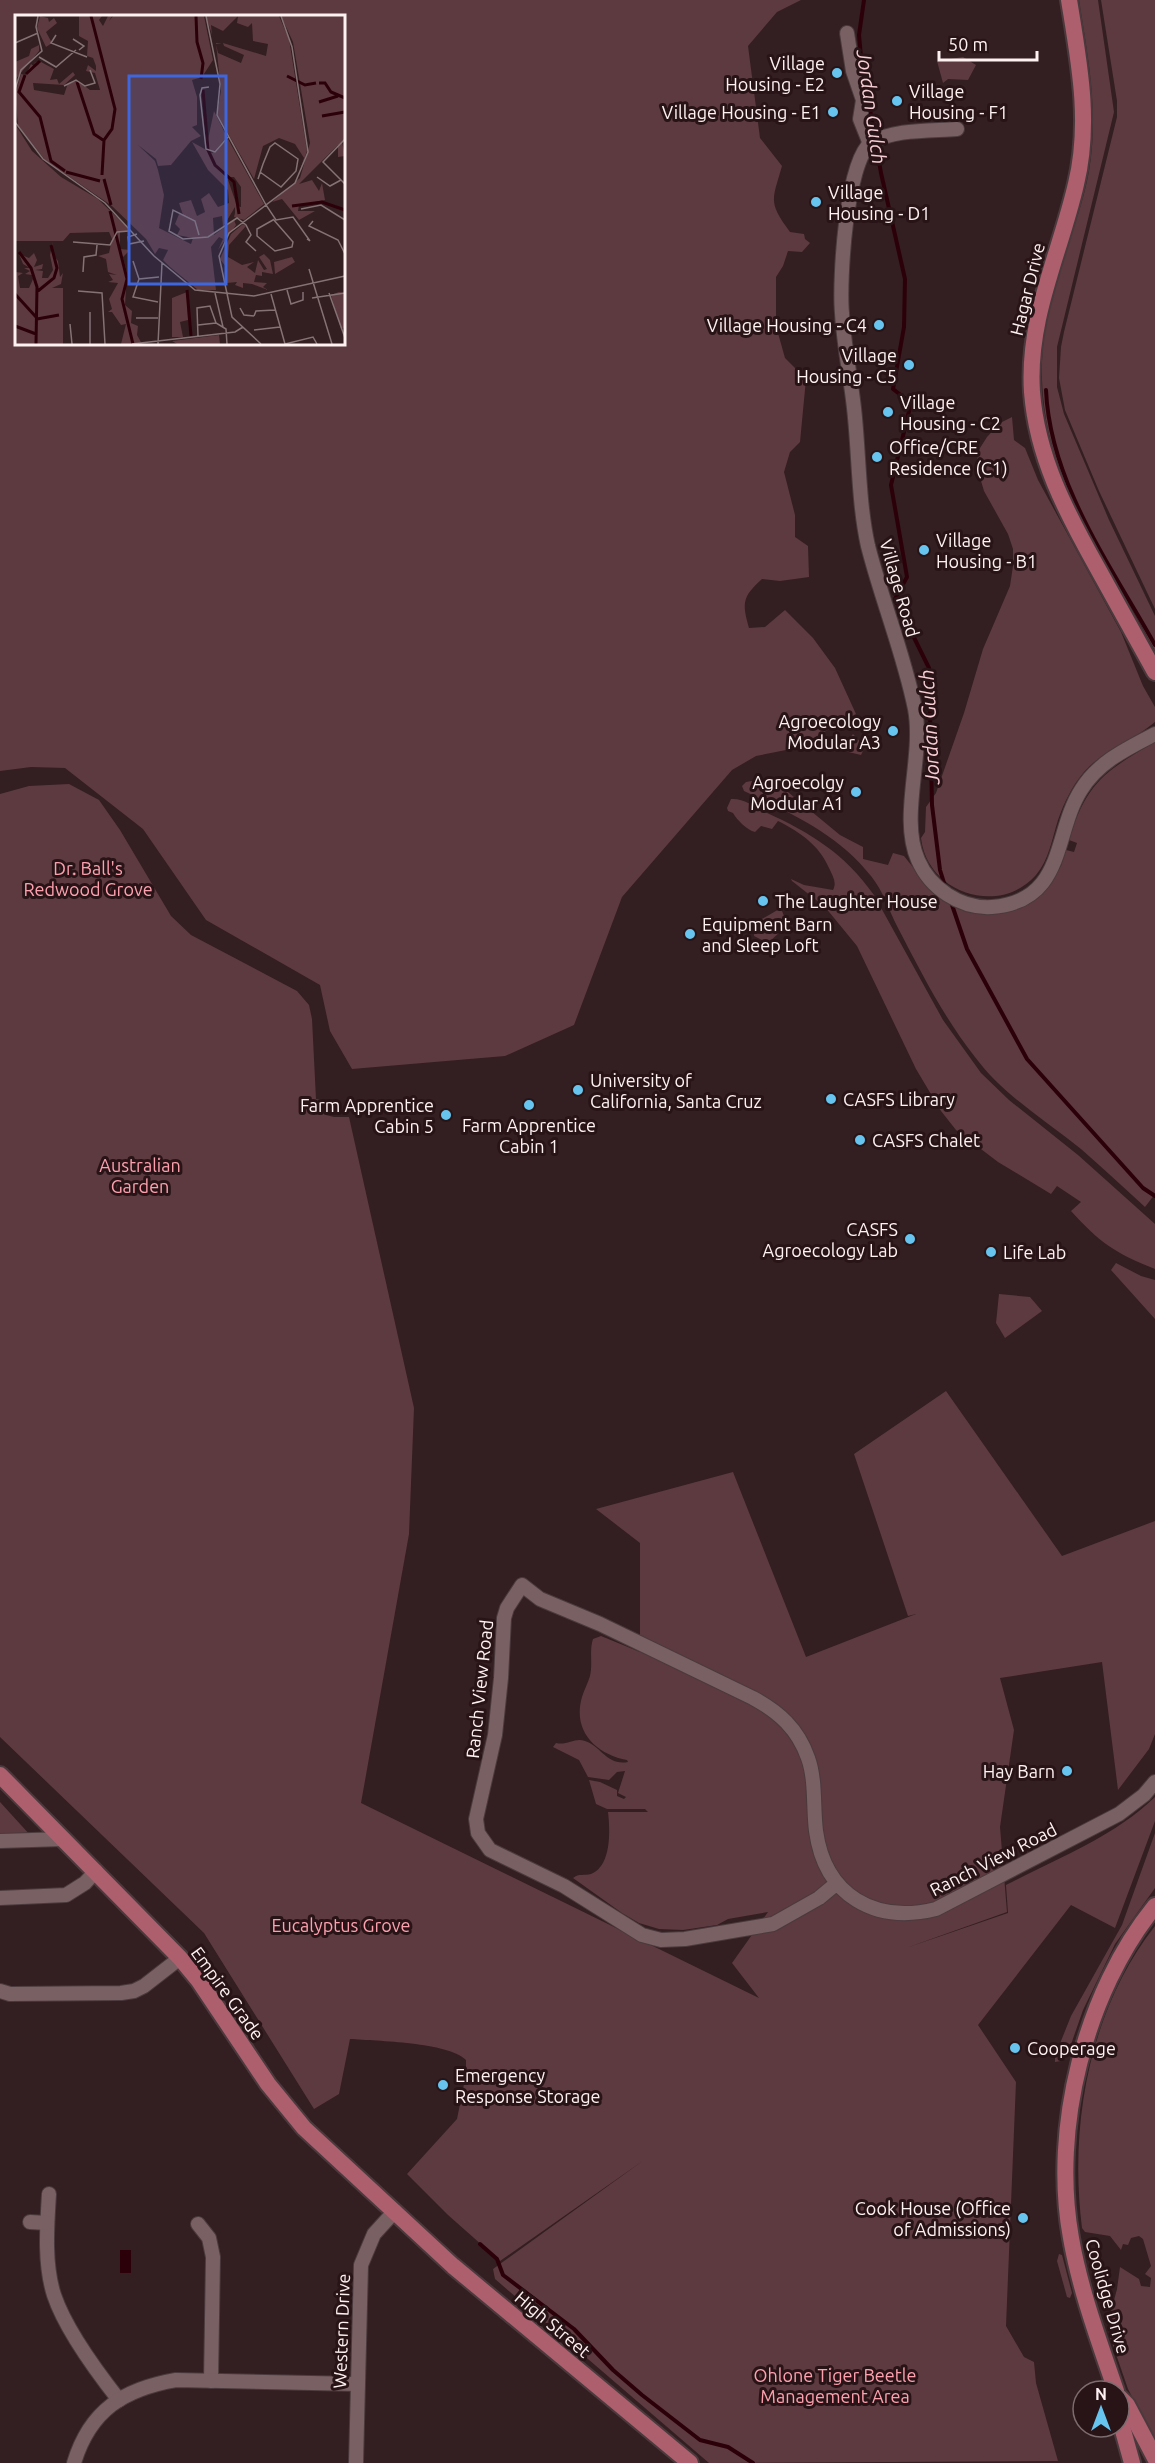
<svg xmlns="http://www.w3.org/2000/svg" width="1155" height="2463" viewBox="0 0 1155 2463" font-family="Ubuntu,sans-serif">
	<rect width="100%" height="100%" fill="#331e21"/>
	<g fill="#5d3a3f" fill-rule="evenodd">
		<path d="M 0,0 L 801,0 L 777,12 L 748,46 L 760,138 L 782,166 C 772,201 768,202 790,232 L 804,234 L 805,239 L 810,243 L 802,252 L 788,251 L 783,266 L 776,277 L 776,326 L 785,358 L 806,379 L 800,442 L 790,452 L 784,472 L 795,515 L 795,537 L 808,546 L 809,577 L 780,581 L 762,579 C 742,597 742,603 749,628 L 765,627 L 785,610 L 813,638 L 835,668 L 856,714 L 796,748 L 756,756 L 732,770 L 622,897 L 574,1025 L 505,1056 L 352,1069 L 330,1031 L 320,985 L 206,920 L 143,829 L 65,768 L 31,767 L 0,771 ZM 16,16 L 344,16 L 344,344 L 16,344 Z"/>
		<path d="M 1079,0 L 1098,0 L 1114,112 L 1057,347 L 1057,387 L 1064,414 L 1109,520 L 1155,616 L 1155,651 C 1138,619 1120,588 1103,556 C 1076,507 1050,461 1044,405 C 1039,366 1043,326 1054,288 C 1065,249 1082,211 1089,171 C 1099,112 1088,58 1079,0 Z"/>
		<path d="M 1101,0 L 1155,0 L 1155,609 L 1099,491 L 1065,410 L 1059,378 L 1061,347 L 1064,332 L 1117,117 L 1117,101 Z"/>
		<path d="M 963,57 L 976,65 L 968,80 L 948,79 L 943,83 L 937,61 Z"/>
		<path d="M 1012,417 L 1014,440 L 1025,448 L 1038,480 L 1121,632 L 1143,686 L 1155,707 L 1155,722 C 1133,741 1104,749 1084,772 C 1072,786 1064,803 1058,820 C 1052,839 1049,860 1036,875 C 999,917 927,893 921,838 L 925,832 L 926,807 L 936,793 L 964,713 L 983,649 L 1010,586 L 1013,566 L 1013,549 L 1008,534 L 984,491 L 976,464 L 980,448 L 987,437 L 1000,423 Z"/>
		<path d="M 853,734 L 865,747 L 861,755 L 840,750 Z"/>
		<path d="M 1155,742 L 1155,1194 L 1145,1207 C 1124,1188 1103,1168 1081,1149 C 1045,1120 1003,1095 975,1057 C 944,1018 921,972 898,928 C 889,911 884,892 871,876 C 838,834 791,813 744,791 L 742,786 L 746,782 L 757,780 L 777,783 L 840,835 L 863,847 L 863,859 L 888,865 L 893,853 L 904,856 L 932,891 L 948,903 L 972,912 L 984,913 L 1046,888 L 1061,866 L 1066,850 L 1074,852 L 1077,843 L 1069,840 C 1086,783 1105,771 1155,742 Z"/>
		<path d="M 69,784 L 99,800 L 120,830 L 171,916 L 191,935 L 297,991 L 309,1005 L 312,1019 L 316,1099 L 323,1100 L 326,1115 L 334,1117 L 349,1117 L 414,1408 L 409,1534 L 361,1803 L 759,1998 L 732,1963 L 768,1912 L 728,1919 L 717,1925 L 683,1930 L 659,1929 L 639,1923 L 622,1913 L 573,1878 C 579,1873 584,1876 591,1874 C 612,1866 610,1829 608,1812 L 648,1812 L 645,1809 L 607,1809 L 596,1804 L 589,1780 L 600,1782 L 617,1790 L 617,1796 L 624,1799 L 626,1797 L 618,1793 L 625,1771 L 617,1772 L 609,1780 L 588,1777 L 579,1760 L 553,1747 L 556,1743 C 567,1746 575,1737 585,1741 C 601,1746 607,1766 628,1762 L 627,1760 C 596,1754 572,1731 582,1697 C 584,1690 588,1683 590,1676 C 593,1663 589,1651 593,1639 L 601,1636 L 640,1652 L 640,1543 L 596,1509 L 733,1472 L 806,1657 L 916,1614 L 908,1616 L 854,1454 L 946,1391 L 1062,1556 L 1155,1521 L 1155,1734 L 1149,1749 L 1118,1790 L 1102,1662 L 1000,1678 L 1014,1730 L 1000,1827 L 1007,1912 L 906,1948 L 1008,1913 L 1006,1885 C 1056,1859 1114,1837 1155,1797 L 1155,1821 L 1115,1928 L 1071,1905 L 978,2025 L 1016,2082 L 1006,2326 L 1024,2357 L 1034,2362 L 1036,2383 L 1058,2461 L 709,2463 L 495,2279 L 493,2269 L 644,2160 L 500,2261 L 448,2215 L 407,2174 L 457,2119 L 466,2074 L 466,2060 C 448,2042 377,2041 350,2039 L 339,2094 L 314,2109 L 204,1933 L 0,1737 L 0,794 L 29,786 Z"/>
		<path d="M 731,799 C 743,798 754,806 765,812 C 811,833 844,853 874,895 L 943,1020 L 981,1073 L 1009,1100 L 1078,1155 L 1155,1224 L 1155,1269 C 1115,1253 1100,1243 1071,1211 L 1081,1202 L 1057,1186 L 1051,1194 L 998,1162 L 956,1130 L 941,1111 L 916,1069 L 857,946 L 825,907 L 792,881 L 791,879 L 804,885 L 833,890 C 837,883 833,876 829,868 C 819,845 800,832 778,821 L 772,829 L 761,826 L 755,832 C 747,830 737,820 733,813 L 728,811 L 727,808 Z"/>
		<path d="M 781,908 L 785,919 L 781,931 L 768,943 L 754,936 L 755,923 Z"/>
		<path d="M 1116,1263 L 1141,1276 L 1155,1280 L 1155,1319 L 1111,1270 Z"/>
		<path d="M 999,1294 L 1030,1297 L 1042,1311 L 1005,1338 L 996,1323 Z"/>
		<path d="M 0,1802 L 31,1836 L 0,1835 Z"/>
		<path d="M 1155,1833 L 1155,1888 L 1115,1944 L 1083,2010 L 1068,2053 L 1061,2061 L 1055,2062 L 1055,2056 L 1071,2016 L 1122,1925 Z"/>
		<path d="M 1155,1926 L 1155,2441 L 1128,2389 L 1109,2334 L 1108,2323 L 1117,2289 L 1120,2267 L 1139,2279 L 1141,2286 L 1150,2287 L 1151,2278 L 1145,2274 L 1151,2266 L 1143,2239 L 1139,2236 L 1131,2238 L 1128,2245 L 1123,2244 L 1121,2250 L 1110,2236 L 1085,2232 L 1082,2228 C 1069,2125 1089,2010 1155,1926 Z"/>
		<path d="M 1059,2254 L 1062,2255 L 1072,2293 L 1070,2298 L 1067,2297 L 1057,2261 Z"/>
	</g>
	<rect fill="#2c0009" x="120" y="2250" width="11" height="23"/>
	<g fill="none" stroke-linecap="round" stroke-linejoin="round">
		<g stroke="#2c0009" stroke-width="4">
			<path d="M 864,0 L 859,35 L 861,57 L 881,173 L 905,279 L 904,327 L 893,389 L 911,403 L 891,485 L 907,577 L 895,599 L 929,668 L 932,805 L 940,870 L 945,886"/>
			<path d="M 1046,390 C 1050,483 1111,566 1155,645"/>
			<path d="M 951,902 L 967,949 L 1027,1059 L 1143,1188 L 1155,1196"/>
			<path d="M 480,2244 L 497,2259 L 503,2275 L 574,2329 L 613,2370 L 642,2395 L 700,2440 L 728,2447 L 753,2463"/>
		</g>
		<g stroke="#4b3a3d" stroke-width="16">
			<g id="minor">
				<path d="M 847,33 L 853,71 L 863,100 L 860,119 L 870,144"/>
				<path d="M 957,129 C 931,131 893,129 871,143 C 846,161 839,282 842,313 C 844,348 852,383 855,418 C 859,459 859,506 868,546 C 882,601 904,654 915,709 C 924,757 899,817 918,860 C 930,888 960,909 992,907 C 1066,901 1053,834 1081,790 C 1098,762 1128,748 1155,734"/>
				<path d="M 0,1841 L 64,1839"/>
				<path d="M 837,1883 L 819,1898 L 773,1924 L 685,1939 L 661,1940 L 642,1935 L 564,1886 L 490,1850 L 478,1833 L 476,1819 L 495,1735 L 501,1678 L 504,1618 L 507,1608 L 522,1585 L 540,1599 L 600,1624 L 753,1698 C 779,1712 798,1729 808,1758 C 816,1780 813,1808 816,1831 C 825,1896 875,1924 936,1909 L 1119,1814 L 1144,1795 L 1155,1782"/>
				<path d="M 0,1898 L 66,1895 L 85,1883 L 96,1871"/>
				<path d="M 0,1991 L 10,1994 L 121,1993 L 134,1991 L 144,1986 L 180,1958"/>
				<path d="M 49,2194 C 47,2226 44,2264 54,2295 C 65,2328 97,2372 119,2400"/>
				<path d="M 30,2222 L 47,2223"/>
				<path d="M 198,2224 L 209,2238 L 213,2257 L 211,2381"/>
				<path d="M 74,2463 C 90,2410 124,2389 176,2380 L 357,2384"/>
				<path d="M 356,2463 L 361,2265 L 374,2234 L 395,2211"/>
			</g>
		</g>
		<g stroke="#4b3a3d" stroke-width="20">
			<g id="major">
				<path d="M 1069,0 C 1079,62 1091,122 1076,184 C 1060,254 1027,318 1032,392 C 1037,457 1066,512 1098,569 C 1117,603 1136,637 1155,672"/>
				<path d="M 0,1775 L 180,1958 L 199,1981 L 268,2084 L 304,2128 L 453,2266 L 690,2463"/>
				<path d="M 1116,2391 C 1099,2341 1080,2290 1071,2238 C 1051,2129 1085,1992 1155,1906"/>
				<path d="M 1119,2397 L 1127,2405 L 1155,2458"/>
				<path d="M 1119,2416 L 1132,2463"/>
			</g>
		</g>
		<use href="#minor" stroke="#796063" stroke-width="14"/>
		<use href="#major" stroke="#ad5f6e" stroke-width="16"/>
	</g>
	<g fill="#66c4ef" stroke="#281417" stroke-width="2">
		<circle cx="837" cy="73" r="6"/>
		<circle cx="897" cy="101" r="6"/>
		<circle cx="833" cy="112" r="6"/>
		<circle cx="816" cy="202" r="6"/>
		<circle cx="879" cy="325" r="6"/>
		<circle cx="909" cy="365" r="6"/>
		<circle cx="888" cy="412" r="6"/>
		<circle cx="877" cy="457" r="6"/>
		<circle cx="924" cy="550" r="6"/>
		<circle cx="893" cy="731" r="6"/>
		<circle cx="856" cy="792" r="6"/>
		<circle cx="763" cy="901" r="6"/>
		<circle cx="690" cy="934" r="6"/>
		<circle cx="578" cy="1090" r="6"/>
		<circle cx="831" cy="1099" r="6"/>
		<circle cx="529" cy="1105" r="6"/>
		<circle cx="446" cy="1115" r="6"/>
		<circle cx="860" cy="1140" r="6"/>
		<circle cx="910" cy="1239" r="6"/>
		<circle cx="991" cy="1252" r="6"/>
		<circle cx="1067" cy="1771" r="6"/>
		<circle cx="1015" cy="2048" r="6"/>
		<circle cx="443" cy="2085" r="6"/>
		<circle cx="1023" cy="2218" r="6"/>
	</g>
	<g text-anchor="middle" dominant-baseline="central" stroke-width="6" stroke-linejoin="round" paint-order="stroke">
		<g font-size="18" fill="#fdf1f2" stroke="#281417" text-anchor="start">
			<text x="825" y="63" text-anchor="end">Village<tspan x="825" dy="21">Housing - E2</tspan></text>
			<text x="909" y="91">Village<tspan x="909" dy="21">Housing - F1</tspan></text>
			<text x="821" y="112" text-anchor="end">Village Housing - E1</text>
			<text x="828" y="192">Village<tspan x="828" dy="21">Housing - D1</tspan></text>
			<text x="867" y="325" text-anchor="end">Village Housing - C4</text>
			<text x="897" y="355" text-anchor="end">Village<tspan x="897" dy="21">Housing - C5</tspan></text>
			<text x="900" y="402">Village<tspan x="900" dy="21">Housing - C2</tspan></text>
			<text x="889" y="447">Office/CRE<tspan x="889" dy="21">Residence (C1)</tspan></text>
			<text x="936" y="540">Village<tspan x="936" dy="21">Housing - B1</tspan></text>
			<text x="881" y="721" text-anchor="end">Agroecology<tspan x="881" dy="21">Modular A3</tspan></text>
			<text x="844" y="782" text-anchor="end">Agroecolgy<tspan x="844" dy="21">Modular A1</tspan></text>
			<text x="775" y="901">The Laughter House</text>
			<text x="702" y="924">Equipment Barn<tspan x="702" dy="21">and Sleep Loft</tspan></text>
			<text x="590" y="1080">University of<tspan x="590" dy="21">California, Santa Cruz</tspan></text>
			<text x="843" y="1099">CASFS Library</text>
			<text x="434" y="1105" text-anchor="end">Farm Apprentice<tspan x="434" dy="21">Cabin 5</tspan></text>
			<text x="529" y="1125" text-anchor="middle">Farm Apprentice<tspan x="529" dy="21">Cabin 1</tspan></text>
			<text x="872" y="1140">CASFS Chalet</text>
			<text x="898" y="1229" text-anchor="end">CASFS<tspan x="898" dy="21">Agroecology Lab</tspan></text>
			<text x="1003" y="1252">Life Lab</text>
			<text x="1055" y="1771" text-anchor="end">Hay Barn</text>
			<text x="1027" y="2048">Cooperage</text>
			<text x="455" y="2075">Emergency<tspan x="455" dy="21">Response Storage</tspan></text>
			<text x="1011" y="2208" text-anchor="end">Cook House (Office<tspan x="1011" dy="21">of Admissions)</tspan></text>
		</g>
		<g font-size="18" fill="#fdf1f2" stroke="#281417">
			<text transform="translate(1027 289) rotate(-76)">Hagar Drive</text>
			<text transform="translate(900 588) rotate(74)">Village Road</text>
			<text transform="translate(479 1689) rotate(-84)">Ranch View Road</text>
			<text transform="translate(993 1859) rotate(-27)">Ranch View Road</text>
			<text transform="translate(228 1993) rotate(54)">Empire Grade</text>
			<text transform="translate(1108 2296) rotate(74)">Coolidge Drive</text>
			<text transform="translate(553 2324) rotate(40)">High Street</text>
			<text transform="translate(341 2331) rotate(-88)">Western Drive</text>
		</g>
		<g font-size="18" fill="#fea1af" stroke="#281417">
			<text x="88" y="868">Dr. Ball's<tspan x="88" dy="21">Redwood Grove</tspan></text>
			<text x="140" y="1165">Australian<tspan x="140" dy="21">Garden</tspan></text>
			<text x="341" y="1925">Eucalyptus Grove</text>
			<text x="835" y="2375">Ohlone Tiger Beetle<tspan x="835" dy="21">Management Area</tspan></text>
		</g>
		<g font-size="20" font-style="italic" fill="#f7cfd4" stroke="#281417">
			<text transform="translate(872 107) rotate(82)">Jordan Gulch</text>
			<text transform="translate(929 727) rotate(-93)">Jordan Gulch</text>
		</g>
	</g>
	<g transform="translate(15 15)">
		<rect width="330" height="330" fill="#331e21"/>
		<path d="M 25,1 L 33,3 L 34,7 L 39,3 L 42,8 L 31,17 L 37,28 L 31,32 L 22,13 ZM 64,1 L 87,1 L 84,5 L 88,11 L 93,1 L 97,1 L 94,6 L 98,1 L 189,1 L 198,45 L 187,62 L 177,65 L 182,82 L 182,110 L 177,112 L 186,121 L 176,126 L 156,150 L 143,151 L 141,144 L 123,130 L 140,146 L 143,155 L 149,180 L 144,213 L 176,229 L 178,223 L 162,220 L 165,214 L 160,209 L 164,199 L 168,200 L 164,188 L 176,185 L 182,201 L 190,197 L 186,184 L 194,178 L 203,192 L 214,188 L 213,175 L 193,155 L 177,127 L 197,138 L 213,124 L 249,189 L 229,205 L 219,202 L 220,198 L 220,192 L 208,212 L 207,201 L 198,203 L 199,220 L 219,205 L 221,210 L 203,235 L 208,224 L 204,222 L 196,232 L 201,275 L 183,275 L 155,252 L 148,245 L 153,235 L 144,233 L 140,239 L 131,224 L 97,191 L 30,145 L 3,110 L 0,79 L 6,59 L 11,60 L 16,49 L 20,52 L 24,49 L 18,48 L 26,47 L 39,54 L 35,65 L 42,64 L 44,69 L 58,57 L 60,60 L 49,70 L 18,68 L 19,75 L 49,80 L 53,68 L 63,66 L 75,75 L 85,75 L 80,58 L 71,56 L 73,50 L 81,56 L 81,51 L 78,43 L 72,41 L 73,26 L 64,21 ZM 212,162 L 219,162 L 226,172 L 226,192 L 222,191 ZM 191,1 L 223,1 L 208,16 L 196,10 L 197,20 ZM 223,1 L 264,1 L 274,24 L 292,136 L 283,162 L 289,143 L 280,129 L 264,123 L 248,131 L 239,164 L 202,99 L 206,76 L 201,28 L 207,28 L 201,29 L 203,38 L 226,48 L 229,40 L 209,31 L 208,28 L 251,41 L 253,29 L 238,26 L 237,8 L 233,12 L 222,8 ZM 266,1 L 330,1 L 330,123 L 327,127 L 330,141 L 323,142 L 323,130 L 284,169 L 297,165 L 304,176 L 307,168 L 310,185 L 284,190 L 283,196 L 300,196 L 284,205 L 267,184 L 257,187 L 285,163 L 295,128 L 278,27 ZM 24,30 L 24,36 L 0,65 L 0,47 L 14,41 L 16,34 ZM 199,96 L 212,122 L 199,137 L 192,134 L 192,129 ZM 0,109 L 17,136 L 46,162 L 83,184 L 116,216 L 105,217 L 105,234 L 115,235 L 108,242 L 112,258 L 110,290 L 117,296 L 116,308 L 123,311 L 122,320 L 127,329 L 106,329 L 111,309 L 106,310 L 97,297 L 93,297 L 97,294 L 94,284 L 103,268 L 93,267 L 98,265 L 94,259 L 102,260 L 93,257 L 91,244 L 83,241 L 94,238 L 97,224 L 94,217 L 55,218 L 48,226 L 0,226 ZM 228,209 L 231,211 L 214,230 L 213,242 L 227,250 L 239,247 L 232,252 L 240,258 L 243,245 L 249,255 L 252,254 L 244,242 L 249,239 L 255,245 L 258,259 L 247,257 L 247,261 L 241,260 L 239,267 L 252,268 L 248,272 L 253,275 L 237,269 L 228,268 L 228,273 L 220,270 L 222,267 L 212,268 L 211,252 L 205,244 L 216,219 ZM 38,227 L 37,238 L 43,246 L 45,262 L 48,258 L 46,269 L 37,273 L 48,273 L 48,329 L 0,329 L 1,257 L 8,258 L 3,261 L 5,273 L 14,273 L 18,264 L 17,260 L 10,259 L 15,256 L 9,253 L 15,253 L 8,249 L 4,239 L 14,243 L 19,238 L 22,245 L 19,252 L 28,249 L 27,254 L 20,255 L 28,256 L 27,263 L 33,263 L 38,255 L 35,240 ZM 277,242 L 280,247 L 260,259 L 259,247 ZM 172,277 L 173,305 L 165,307 L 168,322 L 157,322 L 157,283 ZM 324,277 L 330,278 L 330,312 L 326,314 L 316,280 ZM 204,320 L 205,329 L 162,329 L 157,326 Z" fill="#5d3a3f" fill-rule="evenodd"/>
		<path fill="none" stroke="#2c0009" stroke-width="3" d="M 76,1 L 100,94 L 97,114 L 89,125 L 87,160M 181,1 L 182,27 L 188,48 L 186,64M 11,59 L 25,46M 10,60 L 4,77 L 25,102 L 36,146 L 50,156M 272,61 L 290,70 L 301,68M 62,67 L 79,119 L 88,125M 304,68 L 310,68 L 316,77 L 330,83M 188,75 L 193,135 L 200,150 L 219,167 L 224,199M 304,87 L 323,81M 307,101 L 330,97M 51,157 L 85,166M 89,164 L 96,190M 277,191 L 307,187 L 330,195M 95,196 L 112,264 L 107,284 L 118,329M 4,237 L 16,253 L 22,272 L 21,329M 172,275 L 176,321M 23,276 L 39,263 L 42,253 L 36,230M 0,279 L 21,302M 22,304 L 44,300M 0,311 L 21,319"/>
		<path fill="none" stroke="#847275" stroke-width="1.5" d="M 191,1 L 205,69 L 202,100 L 251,190 L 214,218 L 204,241 L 217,302 L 246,329M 266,1 L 277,32 L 293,137 L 280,168 L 251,190 L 261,205 L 278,202 L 295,226 L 292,224M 41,20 L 36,28 L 72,42M 58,24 L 69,31 L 64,35M 0,28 L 23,18M 24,42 L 41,52 L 61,35M 49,71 L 61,65 L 70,71 L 80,68 L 75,55M 194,72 L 187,73 L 185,80 L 191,134 L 200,137 L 213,122M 0,75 L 6,55 L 27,36 L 21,12 L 23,1M 0,107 L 28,144 L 90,188 L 139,241 L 180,275 L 239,281 L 330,261M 330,124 L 308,147 L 330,169M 302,162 L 315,171 L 326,165M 243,164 L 248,149 L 255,132 L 260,128 L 283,144 L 281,156 L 266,172 L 245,157M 286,194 L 306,190 L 330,205M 258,205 L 242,214 L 242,221 L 260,236 L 277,232 L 278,227 L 258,204M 298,206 L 294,211 L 323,225 L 330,239M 122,219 L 113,222 L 114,229 L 129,226M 184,220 L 180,206 L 158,195 L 154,216 L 168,224 L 193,222 L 222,203 L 231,210 L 236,220 L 231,227 L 241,236M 58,227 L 95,230 L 102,217 L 114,216M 118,246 L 124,264M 294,254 L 317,329M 68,257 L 69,242 L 81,240 L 82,230M 272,275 L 276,289 L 288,285 L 288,277M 63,276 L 87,278 L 90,329M 200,278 L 208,312M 314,278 L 330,323M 256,279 L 270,329M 297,283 L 330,278M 143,287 L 118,282 L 124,264 L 144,262M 225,293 L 229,300 L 239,301M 239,301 L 241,296 L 260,295M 121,303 L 143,303M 55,309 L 57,329M 183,310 L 201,308M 239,315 L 265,312M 183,321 L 182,293 L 195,291 L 201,308 L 211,314 L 212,329M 75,329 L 75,297M 117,329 L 220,317 L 228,312M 143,329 L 147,248M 270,329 L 298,322 L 302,329"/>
		<path fill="#3f66dc" fill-opacity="0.15" stroke="#3f66dc" stroke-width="3" d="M 114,61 L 211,61 L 211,269 L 114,269 Z"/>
		<rect width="330" height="330" fill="none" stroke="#fdf1f2" stroke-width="3"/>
	</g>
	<g transform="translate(1101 2409)"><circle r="28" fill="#281417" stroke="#7d6c6f" stroke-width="1.5"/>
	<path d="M0-4.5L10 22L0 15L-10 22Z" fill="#66c4ef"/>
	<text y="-9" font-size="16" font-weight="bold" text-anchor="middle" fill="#fdf1f2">N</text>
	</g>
	<path d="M939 51v9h98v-9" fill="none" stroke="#fdf1f2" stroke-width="3"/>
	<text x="948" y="51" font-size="18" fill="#fdf1f2" stroke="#281417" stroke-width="4.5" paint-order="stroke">50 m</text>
</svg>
